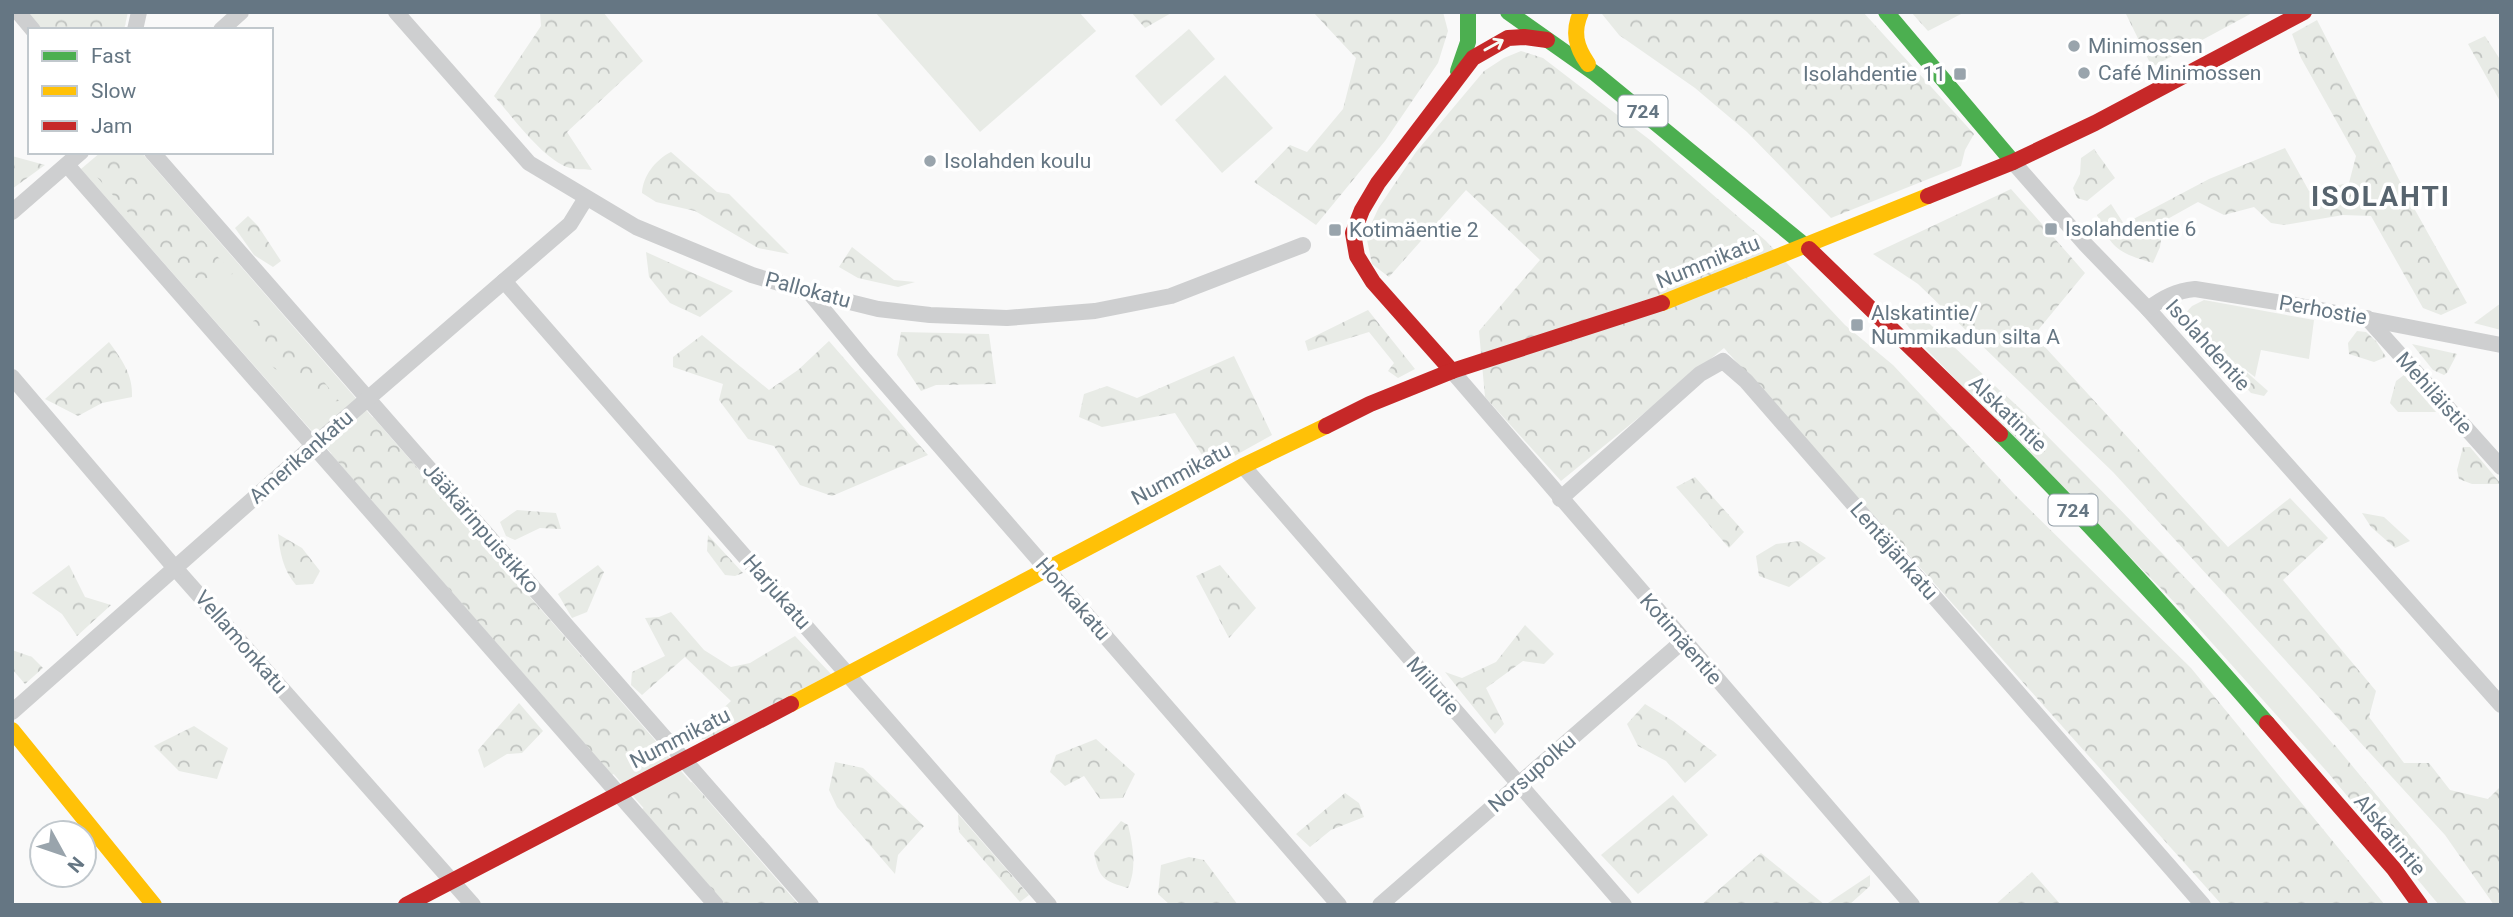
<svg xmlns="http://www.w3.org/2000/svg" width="2513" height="917" viewBox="0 0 2513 917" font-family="Roboto,sans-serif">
	<defs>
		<pattern id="forest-crowns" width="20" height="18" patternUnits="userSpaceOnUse" patternTransform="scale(1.75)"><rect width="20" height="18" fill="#e8ebe6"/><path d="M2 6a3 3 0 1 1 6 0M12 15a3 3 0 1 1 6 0" fill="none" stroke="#c0c3c0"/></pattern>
	</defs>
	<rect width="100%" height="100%" fill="#f9f9f9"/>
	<g fill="#e8ebe6">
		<path d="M 875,12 L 1079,12 L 1096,31 L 980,132 Z"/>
		<path d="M 1189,29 L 1215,59 L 1161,106 L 1135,76 Z"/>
		<path d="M 1225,75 L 1273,128 L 1222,173 L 1175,120 Z"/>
		<path d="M 101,152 L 141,152 L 798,905 L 729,905 L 81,169 Z"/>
		<path d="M 2204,300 L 2314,320 L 2309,359 L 2261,350 L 2255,377 L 2235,362 L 2228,363 L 2229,369 L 2222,368 L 2183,324 L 2182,317 L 2192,306 Z"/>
		<path d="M 2501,303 L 2501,330 L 2474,323 Z"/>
		<path d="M 1914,309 C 2014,403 2113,499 2206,600 C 2297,699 2382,802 2468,905 L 2439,905 L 2330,775 L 2187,615 L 1926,349 L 1903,320 Z"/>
	</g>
	<g fill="url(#forest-crowns)">
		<path d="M 27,12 L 128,12 L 124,30 L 42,30 Z"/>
		<path d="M 540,12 L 603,12 L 643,61 L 567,132 L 592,170 C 586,169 577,170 570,168 C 543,160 513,117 494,96 L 541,26 Z"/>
		<path d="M 1131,12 L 1173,12 L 1145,28 Z"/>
		<path d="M 1313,12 L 1443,12 L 1448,31 L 1438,63 L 1385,141 L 1316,225 L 1254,182 L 1290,145 L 1307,152 L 1343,109 L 1356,58 Z"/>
		<path d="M 1604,12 L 1863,12 L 1974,134 L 1965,150 L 1961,166 L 1831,218 L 1747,132 L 1695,88 L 1619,35 L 1602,14 Z"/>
		<path d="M 1911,12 L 1965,12 L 1928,31 Z"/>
		<path d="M 2125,12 L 2254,12 L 2152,67 Z"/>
		<path d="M 2317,20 L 2410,201 L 2467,303 L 2441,315 L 2423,308 L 2371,216 L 2343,215 L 2284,225 L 2271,223 L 2254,207 L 2224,215 L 2198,202 L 2164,221 L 2160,247 L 2153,263 C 2119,253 2111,249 2097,215 L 2111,204 L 2124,224 L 2209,179 L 2285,148 L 2309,191 L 2349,183 L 2356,156 L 2301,58 L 2292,34 Z"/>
		<path d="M 2485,36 L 2501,61 L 2501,103 L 2468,44 Z"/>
		<path d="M 1521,51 L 1543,58 L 1650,140 L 1766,241 L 1845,325 L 1893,365 L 2015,495 L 2191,668 L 2385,905 L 2222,905 L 1724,348 L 1561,481 L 1485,397 L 1479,331 L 1540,260 L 1466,190 L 1389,277 L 1372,264 L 1366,235 L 1379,207 L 1416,152 L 1484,71 L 1504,58 Z"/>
		<path d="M 2094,149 L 2115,178 L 2087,201 L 2077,198 L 2073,188 L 2080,174 L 2081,158 Z"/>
		<path d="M 121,152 L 125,152 L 233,274 L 201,279 L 183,275 L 97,177 L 100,169 Z"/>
		<path d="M 671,152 L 717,192 L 729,194 L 789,254 L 758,248 L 695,211 L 656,202 L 642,193 C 643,176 655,160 671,152 Z"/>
		<path d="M 12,156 L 45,165 L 12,189 Z"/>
		<path d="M 2011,189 L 2085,273 L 2034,335 L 2228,547 L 2290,498 L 2328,538 L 2283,580 L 2376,691 L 2369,717 L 2404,763 L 2429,763 L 2450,790 L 2488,799 L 2501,786 L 2501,905 L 2494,905 L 2445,835 L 2113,472 L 1918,284 L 1873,254 Z"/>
		<path d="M 248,216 L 258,226 L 281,261 L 273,267 L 254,255 L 235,228 Z"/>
		<path d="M 852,247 L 894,280 L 915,282 L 898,287 L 858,278 L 839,267 Z"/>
		<path d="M 646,252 L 733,291 L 700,317 L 670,303 L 649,277 Z"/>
		<path d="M 1368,310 L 1415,369 L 1398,378 L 1388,371 L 1394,363 L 1369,332 L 1308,351 L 1305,341 Z"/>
		<path d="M 271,314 L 339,401 L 319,403 L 305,392 L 297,377 L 275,369 L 253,345 L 253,321 Z"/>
		<path d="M 2357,331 L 2366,332 L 2376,341 L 2386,357 L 2374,362 L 2349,354 L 2348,343 Z"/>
		<path d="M 901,332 L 989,334 L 996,384 L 936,385 L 921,391 L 897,355 Z"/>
		<path d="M 702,335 L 769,390 L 798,370 L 829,341 L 928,455 L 832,496 L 800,485 L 774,446 L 748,439 L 719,400 L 723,384 L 673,367 L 673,357 Z"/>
		<path d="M 109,342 C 122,360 133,374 132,397 L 102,403 L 78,416 L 45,399 Z"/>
		<path d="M 2412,344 L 2457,354 L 2447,373 L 2444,375 L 2433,370 Z"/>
		<path d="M 1234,356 L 1272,435 L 1211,469 L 1175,413 L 1102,427 L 1079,417 L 1084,394 L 1107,386 L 1137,398 Z"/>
		<path d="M 2235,362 L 2268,391 L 2264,396 L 2251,393 L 2229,369 L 2227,363 Z"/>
		<path d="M 2404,375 L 2436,412 L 2398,412 L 2390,403 L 2396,381 Z"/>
		<path d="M 2000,390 L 2027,415 L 2205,599 L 2187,615 L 1990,412 Z"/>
		<path d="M 373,417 L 661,747 L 612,775 L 331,454 Z"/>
		<path d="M 2463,447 L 2470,447 L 2501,484 L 2472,484 L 2459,479 L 2457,470 Z"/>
		<path d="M 1695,477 L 1744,532 L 1729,548 L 1676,487 Z"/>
		<path d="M 517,510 L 556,513 L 561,529 L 540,528 L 515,540 L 506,536 L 500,522 Z"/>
		<path d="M 2362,513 L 2384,517 L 2410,541 L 2395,548 L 2371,527 Z"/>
		<path d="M 278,534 L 302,548 L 320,571 L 313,584 L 296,585 C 283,570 280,553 278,534 Z"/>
		<path d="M 708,535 L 743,573 L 735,576 L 725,575 L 707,551 Z"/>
		<path d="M 1800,541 L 1826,558 L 1789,587 L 1759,576 L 1756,556 L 1776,544 Z"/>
		<path d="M 69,565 L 85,597 L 111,605 L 77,636 L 62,614 L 32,593 Z"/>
		<path d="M 598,565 L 604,572 L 587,612 L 572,618 L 558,594 Z"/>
		<path d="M 1220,565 L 1256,608 L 1229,638 L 1196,576 Z"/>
		<path d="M 671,612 L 704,650 L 731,667 L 750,663 L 795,636 L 831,674 L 707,739 L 689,740 L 731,701 L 685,657 L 642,695 L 631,685 L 632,672 L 665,656 L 645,618 L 659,617 Z"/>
		<path d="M 1525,625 L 1554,654 L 1544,664 L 1523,661 L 1486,688 L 1504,724 L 1495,734 L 1445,672 L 1462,678 L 1496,662 Z"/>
		<path d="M 12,650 L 32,657 L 43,668 L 25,684 L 12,669 Z"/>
		<path d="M 519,703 L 543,731 L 522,753 L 507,754 L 484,768 L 478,750 Z"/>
		<path d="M 1645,704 L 1673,721 L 1717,755 L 1685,783 L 1666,761 L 1638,746 L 1627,724 Z"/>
		<path d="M 194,726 L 228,748 L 217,779 L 179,771 L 154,746 Z"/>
		<path d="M 1096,739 L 1135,774 L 1123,798 L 1100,799 L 1084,776 L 1065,786 L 1050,772 L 1056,755 Z"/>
		<path d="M 2334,744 L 2408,833 L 2393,851 L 2330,775 Z"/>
		<path d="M 835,762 L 863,768 L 924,826 L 898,855 L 895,874 L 837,807 L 829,790 Z"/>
		<path d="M 692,782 L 799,905 L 726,905 L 642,809 Z"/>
		<path d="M 1345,793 L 1359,803 L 1364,817 L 1331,830 L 1310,847 L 1296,834 Z"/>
		<path d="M 1673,795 L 1708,835 L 1638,894 L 1601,855 Z"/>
		<path d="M 958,814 L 1029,895 L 1020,902 L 959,832 Z"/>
		<path d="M 1121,821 L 1128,825 C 1133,845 1137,869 1128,888 C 1104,881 1099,879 1094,853 Z"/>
		<path d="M 1761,853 L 1825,905 L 1870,875 L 1870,886 L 1849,905 L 1701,905 Z"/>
		<path d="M 1189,857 L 1204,860 L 1238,905 L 1170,905 L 1158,894 L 1161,865 Z"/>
		<path d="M 2032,872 L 2061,905 L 1995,905 Z"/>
	</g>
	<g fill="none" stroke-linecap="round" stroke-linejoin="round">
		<g stroke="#cecfd0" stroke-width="16">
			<path d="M 18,12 L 33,30"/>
			<path d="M 396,12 L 529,163 L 636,227 L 752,275 L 809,292 L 878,309 L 930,315 L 1007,318 L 1095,311 L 1171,296 L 1303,245"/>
			<path d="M 135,30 L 139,12"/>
			<path d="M 221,30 L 241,12"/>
			<path d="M 152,152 L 811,905"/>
			<path d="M 2013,162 L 2086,245 L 2148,309 L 2501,705"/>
			<path d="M 67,165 L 716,905"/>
			<path d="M 12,212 L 81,152"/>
			<path d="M 504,281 L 1049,905"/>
			<path d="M 809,292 L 865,360 L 1339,905"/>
			<path d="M 2148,309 C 2164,297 2176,291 2195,289 L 2295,305 L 2501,345"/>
			<path d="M 2367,318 L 2501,467"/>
			<path d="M 1452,371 L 1912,905"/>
			<path d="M 12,377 L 175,568 L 473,905"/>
			<path d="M 1243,466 L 1624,905"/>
			<path d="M 1560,499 L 1700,374 L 1723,361 L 1746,381 L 2203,905"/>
			<path d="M 12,712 L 313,446 L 570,224 L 586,198"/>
			<path d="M 1380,905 L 1683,641"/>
		</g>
		<g stroke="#4caf50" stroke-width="16">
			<path d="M 1508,12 L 1596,74 L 1809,249"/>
			<path d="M 1886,12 L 2013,162"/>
			<path d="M 1458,71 L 1468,42 L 1468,12"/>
			<path d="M 2000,434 C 2093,526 2181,624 2267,723"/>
		</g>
		<g stroke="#ffc107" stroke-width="16">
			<path d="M 1581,12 C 1572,32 1576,47 1588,64"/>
			<path d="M 1662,303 L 1928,196"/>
			<path d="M 791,704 L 1243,466 L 1326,426"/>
			<path d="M 12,730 L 154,905"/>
		</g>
		<g stroke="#c62828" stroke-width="16">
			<path d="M 1928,196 L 2013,162 L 2095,123 L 2304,12"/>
			<path d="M 1809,249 L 2000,434"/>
			<path d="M 1452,371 L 1373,282 L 1357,256 L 1353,233 L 1362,210 L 1378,183 L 1473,58 L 1508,38 L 1524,37 L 1547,40"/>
			<path d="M 1326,426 L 1370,404 L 1452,371 L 1662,303"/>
			<path d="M 2267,723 L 2394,869 L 2420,905"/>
			<path d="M 406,905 L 791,704"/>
		</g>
	</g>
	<defs><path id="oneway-shaft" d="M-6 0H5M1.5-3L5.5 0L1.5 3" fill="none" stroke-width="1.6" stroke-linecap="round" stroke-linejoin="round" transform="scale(1.75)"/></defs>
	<use stroke="#f6fbf6" href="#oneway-shaft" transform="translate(1494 45) rotate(-29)"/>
	<g fill="#99a4ac" stroke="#fff" stroke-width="2.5">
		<circle cx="2074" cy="46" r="7"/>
		<circle cx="2084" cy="73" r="7"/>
		<rect x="1953" y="67" width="14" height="14" rx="3.5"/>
		<circle cx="930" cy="161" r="7"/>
		<rect x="2044" y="222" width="14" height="14" rx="3.5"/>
		<rect x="1328" y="223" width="14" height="14" rx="3.5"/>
		<rect x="1850" y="318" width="14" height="14" rx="3.5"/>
	</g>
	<g text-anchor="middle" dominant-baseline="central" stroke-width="7" stroke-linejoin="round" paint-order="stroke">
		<g fill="#fff" stroke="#939fa8" stroke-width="2">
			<rect x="1618.5" y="95.5" width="49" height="31" rx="5"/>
			<rect x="2048.5" y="494.5" width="49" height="31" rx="5"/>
		</g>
		<g font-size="19" font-weight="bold" fill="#657683">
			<text x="1643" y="111">724</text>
			<text x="2073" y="510">724</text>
		</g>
		<g font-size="21" fill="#657683" stroke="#fff" text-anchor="start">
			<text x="2088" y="46">Minimossen</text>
			<text x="2098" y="73">Café Minimossen</text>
			<text x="1946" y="74" text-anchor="end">Isolahdentie 11</text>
			<text x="944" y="161">Isolahden koulu</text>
			<text x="2065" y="229">Isolahdentie 6</text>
			<text x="1349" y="230">Kotimäentie 2</text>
			<text x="1871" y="313">Alskatintie/<tspan x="1871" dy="24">Nummikadun silta A</tspan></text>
		</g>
		<g font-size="21" fill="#657683" stroke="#fff">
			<text transform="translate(1708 262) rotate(-22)">Nummikatu</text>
			<text transform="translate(808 290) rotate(15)">Pallokatu</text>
			<text transform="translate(2323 310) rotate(10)">Perhostie</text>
			<text transform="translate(2208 345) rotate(48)">Isolahdentie</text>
			<text transform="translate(2434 393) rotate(48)">Mehiläistie</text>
			<text transform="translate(2008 414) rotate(44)">Alskatintie</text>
			<text transform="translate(301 457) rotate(-41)">Amerikankatu</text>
			<text transform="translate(1181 474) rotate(-28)">Nummikatu</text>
			<text transform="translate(481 528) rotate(49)">Jääkärinpuistikko</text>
			<text transform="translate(1894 551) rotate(49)">Lentäjänkatu</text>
			<text transform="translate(777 592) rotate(49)">Harjukatu</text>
			<text transform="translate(1073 599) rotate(49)">Honkakatu</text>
			<text transform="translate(1681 639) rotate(49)">Kotimäentie</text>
			<text transform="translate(241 642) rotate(49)">Vellamonkatu</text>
			<text transform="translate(1433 686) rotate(49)">Miilutie</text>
			<text transform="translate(680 738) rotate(-27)">Nummikatu</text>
			<text transform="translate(1532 773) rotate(-41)">Norsupolku</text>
			<text transform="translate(2390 835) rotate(50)">Alskatintie</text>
		</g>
		<g font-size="28" font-weight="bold" letter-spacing="2" fill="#57646e" stroke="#fff">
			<text x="2381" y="196">ISOLAHTI</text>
		</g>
	</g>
	<rect width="2513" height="917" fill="none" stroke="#657683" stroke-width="28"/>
	<rect x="28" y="28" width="245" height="126" fill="#ffffff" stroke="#c1c8cd" stroke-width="2"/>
	<rect x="42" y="51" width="35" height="10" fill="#4caf50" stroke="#c1c8cd" stroke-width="2"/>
	<text x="91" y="63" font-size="21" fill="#657683">Fast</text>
	<rect x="42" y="86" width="35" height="10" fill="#ffc107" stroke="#c1c8cd" stroke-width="2"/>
	<text x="91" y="98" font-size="21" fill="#657683">Slow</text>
	<rect x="42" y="121" width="35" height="10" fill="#c62828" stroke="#c1c8cd" stroke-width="2"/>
	<text x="91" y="133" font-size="21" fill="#657683">Jam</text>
	<g transform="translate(63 854) rotate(130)"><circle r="33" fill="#ffffff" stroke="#c1c8cd" stroke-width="2"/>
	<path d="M0-5L12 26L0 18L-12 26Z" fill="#99a4ac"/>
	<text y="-10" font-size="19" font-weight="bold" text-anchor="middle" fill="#657683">N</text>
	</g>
</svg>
